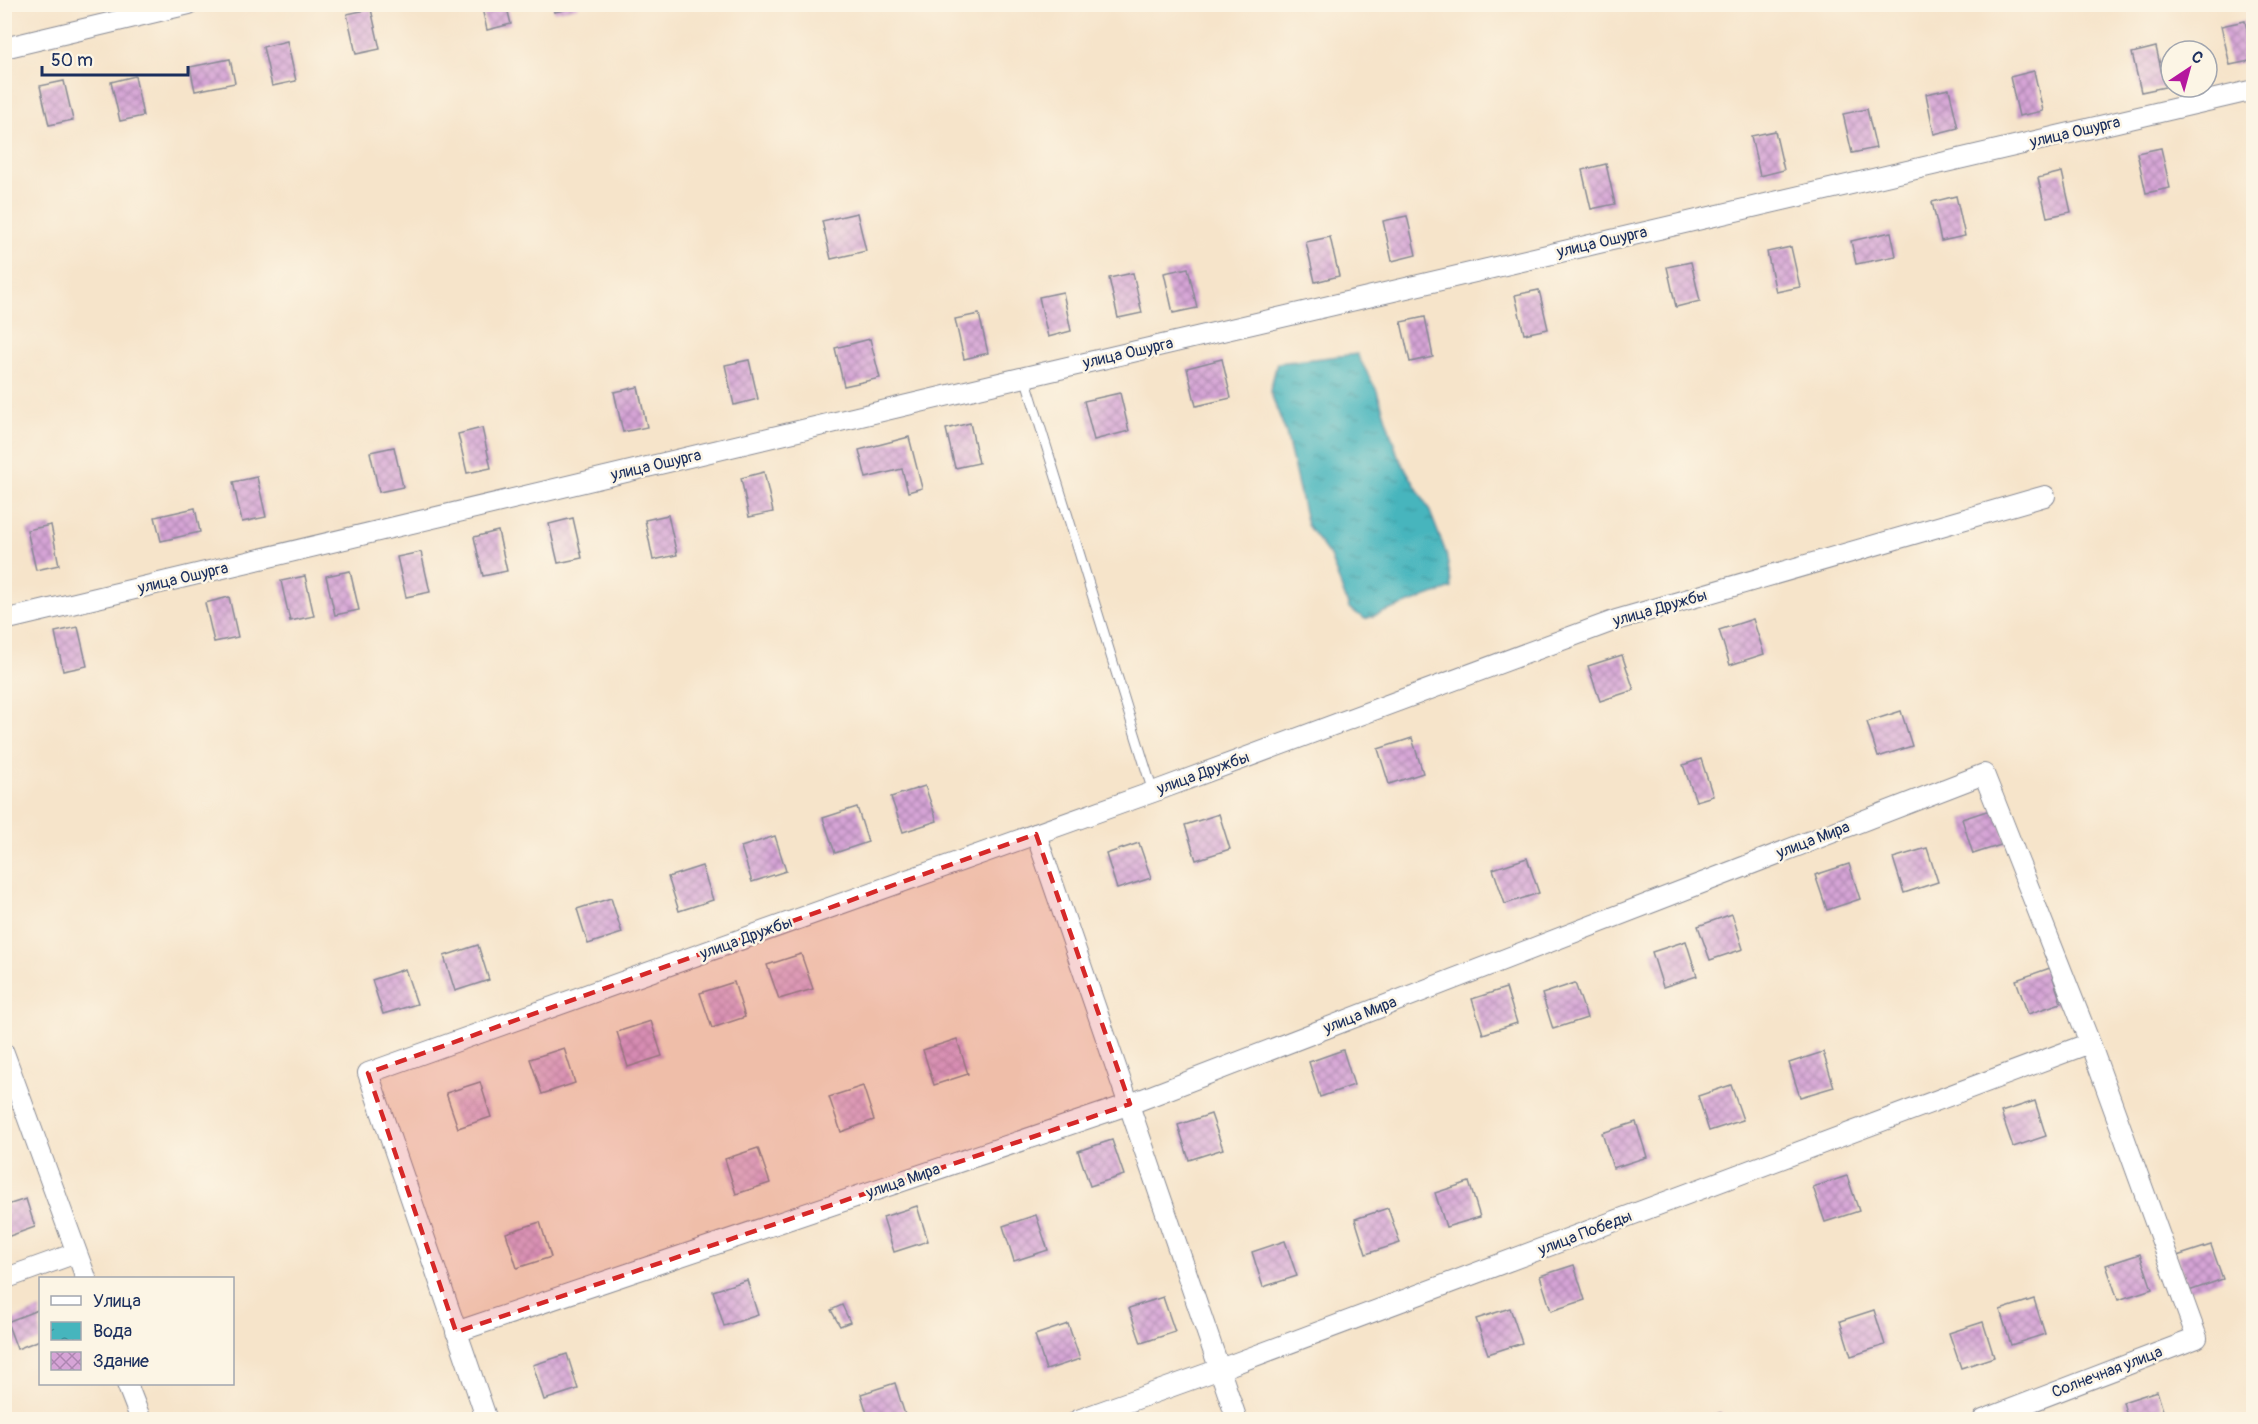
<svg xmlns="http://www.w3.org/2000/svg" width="2258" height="1424" viewBox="0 0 2258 1424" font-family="Pangolin,sans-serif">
	<defs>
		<pattern id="water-ripples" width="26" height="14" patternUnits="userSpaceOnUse" patternTransform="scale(1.5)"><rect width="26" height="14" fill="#46b5bd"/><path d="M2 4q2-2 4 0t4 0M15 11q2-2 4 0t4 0" fill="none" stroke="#3a949d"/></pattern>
		<pattern id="building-cross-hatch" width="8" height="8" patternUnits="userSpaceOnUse" patternTransform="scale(1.5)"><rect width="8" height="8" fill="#d6a4d6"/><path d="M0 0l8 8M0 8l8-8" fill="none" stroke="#ad86b1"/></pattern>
	</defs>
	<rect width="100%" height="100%" fill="#fcf5e5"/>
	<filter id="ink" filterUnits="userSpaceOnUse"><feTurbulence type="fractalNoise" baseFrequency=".0167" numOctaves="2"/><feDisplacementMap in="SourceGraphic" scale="12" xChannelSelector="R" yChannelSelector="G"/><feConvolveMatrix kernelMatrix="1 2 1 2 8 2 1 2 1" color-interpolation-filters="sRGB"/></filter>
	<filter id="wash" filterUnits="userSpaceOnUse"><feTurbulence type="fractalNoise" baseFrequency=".008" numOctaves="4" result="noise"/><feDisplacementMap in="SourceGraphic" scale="24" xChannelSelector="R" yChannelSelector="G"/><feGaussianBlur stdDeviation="1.35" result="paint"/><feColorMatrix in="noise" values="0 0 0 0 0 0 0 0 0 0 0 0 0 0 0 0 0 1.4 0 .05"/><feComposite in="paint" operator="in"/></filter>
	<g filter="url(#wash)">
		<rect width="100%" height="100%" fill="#f6e4ca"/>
		<path fill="url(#water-ripples)" stroke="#30728e" stroke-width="1.5" d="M 1357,354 L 1377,391 L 1398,456 L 1429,509 L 1446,553 L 1452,588 L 1365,619 L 1349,608 L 1330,556 L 1307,525 L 1286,433 L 1270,391 L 1277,363 Z"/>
		<g id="blocks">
			<g fill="url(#building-cross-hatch)">
				<path d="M 481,4 L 506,4 L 511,24 L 487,30 Z"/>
				<path d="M 552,4 L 577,4 L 578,7 L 554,12 Z"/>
				<path d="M 371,9 L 380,49 L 356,54 L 347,14 Z"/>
				<path d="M 2245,21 L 2254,60 L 2230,65 L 2221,26 Z"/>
				<path d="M 287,41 L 296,81 L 272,86 L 263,47 Z"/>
				<path d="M 2156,47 L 2165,87 L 2141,92 L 2132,53 Z"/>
				<path d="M 230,59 L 235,83 L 195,91 L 190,67 Z"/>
				<path d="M 2034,71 L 2043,111 L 2019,116 L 2010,77 Z"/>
				<path d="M 135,76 L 143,116 L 120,121 L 111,82 Z"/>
				<path d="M 64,81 L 73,120 L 49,125 L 40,86 Z"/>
				<path d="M 1949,89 L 1958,128 L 1934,134 L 1926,94 Z"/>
				<path d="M 1867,109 L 1876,148 L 1852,153 L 1843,114 Z"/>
				<path d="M 1775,131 L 1784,170 L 1760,176 L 1751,136 Z"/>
				<path d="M 2161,148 L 2170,188 L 2146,193 L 2137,153 Z"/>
				<path d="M 1606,164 L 1615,204 L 1591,209 L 1582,170 Z"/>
				<path d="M 2062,172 L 2071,212 L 2047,217 L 2038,178 Z"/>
				<path d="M 1956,196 L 1965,236 L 1941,241 L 1932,202 Z"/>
				<path d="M 857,213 L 866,251 L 831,259 L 822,221 Z"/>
				<path d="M 1407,216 L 1416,255 L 1392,261 L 1383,221 Z"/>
				<path d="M 1891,232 L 1896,256 L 1856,264 L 1851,241 Z"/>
				<path d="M 1330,237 L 1339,276 L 1315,282 L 1306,242 Z"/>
				<path d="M 1791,247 L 1800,287 L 1776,292 L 1767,252 Z"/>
				<path d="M 1691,262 L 1700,301 L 1676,307 L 1667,267 Z"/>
				<path d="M 1188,268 L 1197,308 L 1173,313 L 1164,273 Z"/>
				<path d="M 1133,273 L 1142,313 L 1118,318 L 1109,278 Z"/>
				<path d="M 1539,290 L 1548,329 L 1524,334 L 1515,295 Z"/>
				<path d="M 1063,292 L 1071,331 L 1048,337 L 1039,297 Z"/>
				<path d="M 979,314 L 988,353 L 964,359 L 955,319 Z"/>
				<path d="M 1425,317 L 1433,357 L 1410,362 L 1401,322 Z"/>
				<path d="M 870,339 L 880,378 L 844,386 L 835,348 Z"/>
				<path d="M 1222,359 L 1231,398 L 1196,406 L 1187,368 Z"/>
				<path d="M 749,360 L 758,399 L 734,405 L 725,365 Z"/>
				<path d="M 638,387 L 647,427 L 623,432 L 614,392 Z"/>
				<path d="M 1120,393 L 1129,431 L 1094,440 L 1084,401 Z"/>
				<path d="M 970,423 L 979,463 L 955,468 L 946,429 Z"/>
				<path d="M 482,428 L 491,468 L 467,473 L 458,434 Z"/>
				<path d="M 909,437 L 922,488 L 908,492 L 902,469 L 866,478 L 859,450 Z"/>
				<path d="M 394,447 L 403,487 L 379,492 L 370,452 Z"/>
				<path d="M 764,472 L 773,512 L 749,517 L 741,478 Z"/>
				<path d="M 257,477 L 266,517 L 242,522 L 233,482 Z"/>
				<path d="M 195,508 L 200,532 L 161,541 L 155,517 Z"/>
				<path d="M 668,515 L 677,555 L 653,560 L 645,520 Z"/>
				<path d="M 573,518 L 582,558 L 558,563 L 549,524 Z"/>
				<path d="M 51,525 L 59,565 L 36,570 L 27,530 Z"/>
				<path d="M 498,531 L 507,571 L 483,576 L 474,537 Z"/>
				<path d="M 421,552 L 430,592 L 406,597 L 397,557 Z"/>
				<path d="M 350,571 L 359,610 L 335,615 L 326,576 Z"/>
				<path d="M 305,576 L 314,616 L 290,621 L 281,581 Z"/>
				<path d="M 229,597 L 238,637 L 214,642 L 205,603 Z"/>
				<path d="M 1753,619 L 1764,654 L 1730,665 L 1719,630 Z"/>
				<path d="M 78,627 L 87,666 L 63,671 L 55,632 Z"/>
				<path d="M 1622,655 L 1634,690 L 1600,701 L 1588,666 Z"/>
				<path d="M 1901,711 L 1912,746 L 1878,757 L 1867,722 Z"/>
				<path d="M 1412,738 L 1423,773 L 1389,784 L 1378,749 Z"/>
				<path d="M 1701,759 L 1713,796 L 1696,801 L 1683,765 Z"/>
				<path d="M 925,786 L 937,821 L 903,832 L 891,797 Z"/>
				<path d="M 857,807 L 868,842 L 835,853 L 823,818 Z"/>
				<path d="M 1996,808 L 2007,843 L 1973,854 L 1962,819 Z"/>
				<path d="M 1219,814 L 1230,849 L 1196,860 L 1185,825 Z"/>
				<path d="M 775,836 L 786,871 L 752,882 L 741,847 Z"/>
				<path d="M 1139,843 L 1151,878 L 1117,889 L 1106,854 Z"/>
				<path d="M 1927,848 L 1938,882 L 1904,893 L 1893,858 Z"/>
				<path d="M 1527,858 L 1539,893 L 1505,904 L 1493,869 Z"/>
				<path d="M 1849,864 L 1860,899 L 1827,910 L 1815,875 Z"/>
				<path d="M 702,866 L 713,900 L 679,911 L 668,877 Z"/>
				<path d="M 611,898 L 622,933 L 588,944 L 577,909 Z"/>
				<path d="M 1732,914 L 1743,949 L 1710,960 L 1698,926 Z"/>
				<path d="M 1686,941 L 1697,976 L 1663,987 L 1652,952 Z"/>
				<path d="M 478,945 L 489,980 L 455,991 L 444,956 Z"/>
				<path d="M 801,954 L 813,989 L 779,999 L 767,965 Z"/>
				<path d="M 2050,968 L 2061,1003 L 2028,1014 L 2016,980 Z"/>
				<path d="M 405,969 L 417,1004 L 383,1014 L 372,980 Z"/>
				<path d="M 734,982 L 745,1017 L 712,1028 L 700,993 Z"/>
				<path d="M 1575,983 L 1587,1018 L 1553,1029 L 1542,994 Z"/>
				<path d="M 1506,988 L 1517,1023 L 1483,1034 L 1472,999 Z"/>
				<path d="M 651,1021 L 662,1056 L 628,1067 L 617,1032 Z"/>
				<path d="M 957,1039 L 968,1074 L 934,1085 L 923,1050 Z"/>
				<path d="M 564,1048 L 575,1083 L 542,1094 L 530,1059 Z"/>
				<path d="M 1343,1050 L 1354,1085 L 1320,1097 L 1309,1062 Z"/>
				<path d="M 1823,1052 L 1834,1087 L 1800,1097 L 1789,1063 Z"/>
				<path d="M 480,1082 L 491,1117 L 458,1128 L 446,1093 Z"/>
				<path d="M 1731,1085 L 1743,1120 L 1709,1131 L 1698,1096 Z"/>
				<path d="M 863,1086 L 874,1120 L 841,1132 L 829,1097 Z"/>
				<path d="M 2035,1101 L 2046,1136 L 2013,1147 L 2001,1112 Z"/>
				<path d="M 1211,1114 L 1223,1149 L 1189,1160 L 1178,1125 Z"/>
				<path d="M 1636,1122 L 1647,1157 L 1613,1168 L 1602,1133 Z"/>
				<path d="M 1112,1140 L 1124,1175 L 1090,1186 L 1078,1151 Z"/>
				<path d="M 758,1148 L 770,1183 L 736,1194 L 725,1159 Z"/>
				<path d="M 1847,1176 L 1859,1211 L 1825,1222 L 1813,1187 Z"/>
				<path d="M 1469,1182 L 1480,1217 L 1446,1227 L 1435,1193 Z"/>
				<path d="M 26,1199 L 35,1227 L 4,1238 L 4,1206 Z"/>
				<path d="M 917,1206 L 928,1241 L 894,1252 L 883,1217 Z"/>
				<path d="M 1388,1208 L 1400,1243 L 1366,1254 L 1355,1219 Z"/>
				<path d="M 1036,1215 L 1048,1250 L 1014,1261 L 1003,1226 Z"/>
				<path d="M 540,1222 L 551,1257 L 517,1268 L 506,1233 Z"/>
				<path d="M 1285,1241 L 1297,1276 L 1263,1287 L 1252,1252 Z"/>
				<path d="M 2211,1245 L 2223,1279 L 2189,1291 L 2177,1256 Z"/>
				<path d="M 2140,1254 L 2152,1289 L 2118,1300 L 2106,1265 Z"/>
				<path d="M 1574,1265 L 1585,1300 L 1551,1311 L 1540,1276 Z"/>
				<path d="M 747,1280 L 758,1315 L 724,1326 L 713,1291 Z"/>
				<path d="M 1163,1297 L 1175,1332 L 1141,1343 L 1129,1308 Z"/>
				<path d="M 2034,1299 L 2045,1334 L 2011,1345 L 2000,1310 Z"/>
				<path d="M 842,1305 L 850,1322 L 840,1326 L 831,1310 Z"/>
				<path d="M 1510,1308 L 1522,1343 L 1488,1354 L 1476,1319 Z"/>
				<path d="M 40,1309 L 40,1340 L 17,1349 L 7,1322 Z"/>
				<path d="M 1874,1310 L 1885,1345 L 1851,1356 L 1840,1321 Z"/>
				<path d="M 1983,1322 L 1994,1357 L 1961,1368 L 1949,1333 Z"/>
				<path d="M 1068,1324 L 1080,1359 L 1046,1370 L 1035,1335 Z"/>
				<path d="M 567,1354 L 578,1389 L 544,1400 L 533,1365 Z"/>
				<path d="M 895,1383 L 906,1418 L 869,1420 L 861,1394 Z"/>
				<path d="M 2157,1391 L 2166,1420 L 2128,1420 L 2123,1402 Z"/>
				<path d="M 1721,1413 L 1724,1420 L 1701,1420 L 1701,1419 Z"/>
			</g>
		</g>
	</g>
	<g filter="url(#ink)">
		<use href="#blocks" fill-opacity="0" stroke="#888a94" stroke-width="1.5"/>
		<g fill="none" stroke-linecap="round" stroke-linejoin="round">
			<g stroke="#888a94" stroke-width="11">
				<path id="lane" d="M 1025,377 L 1153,792"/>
			</g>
			<g stroke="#888a94" stroke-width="22">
				<g id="street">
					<path d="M 4,48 L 189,4"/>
					<path d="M 4,620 L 1025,377 L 2254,90"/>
					<path d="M 1036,834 L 1237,1420"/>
					<path d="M 4,1053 L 86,1278"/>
					<path d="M 4,1279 L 76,1253"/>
					<path d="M 456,1332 L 1130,1104 L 1984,774 L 2090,1043 L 2197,1338 L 1983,1420"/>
					<path d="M 127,1384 L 141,1420"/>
					<path d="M 487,1420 L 368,1073 L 1153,792 L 1616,620 L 2045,496"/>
					<path d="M 1078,1420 L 1220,1369 L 2090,1043"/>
				</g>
			</g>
			<use href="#lane" stroke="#fff" stroke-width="9"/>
			<use href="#street" stroke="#fff" stroke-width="20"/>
		</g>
	</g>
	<path fill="#d62828" fill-opacity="0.2" stroke="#d62828" stroke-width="4.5" stroke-dasharray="12 8" stroke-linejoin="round" d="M 1036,834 L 1130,1104 L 456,1332 L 368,1073 Z"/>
	<g text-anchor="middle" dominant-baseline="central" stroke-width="5" stroke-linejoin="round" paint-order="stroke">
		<g font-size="16" fill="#1b2f5e" stroke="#fcf5e5">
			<text transform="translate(2075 132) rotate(-13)">улица Ошурга</text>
			<text transform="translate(1602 242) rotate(-13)">улица Ошурга</text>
			<text transform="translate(1128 353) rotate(-13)">улица Ошурга</text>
			<text transform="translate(656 465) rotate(-13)">улица Ошурга</text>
			<text transform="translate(183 578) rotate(-13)">улица Ошурга</text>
			<text transform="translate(1660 608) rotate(-16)">улица Дружбы</text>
			<text transform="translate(1203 773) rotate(-20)">улица Дружбы</text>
			<text transform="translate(1813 840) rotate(-21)">улица Мира</text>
			<text transform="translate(746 938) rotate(-20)">улица Дружбы</text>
			<text transform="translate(1360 1015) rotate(-21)">улица Мира</text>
			<text transform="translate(903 1181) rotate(-19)">улица Мира</text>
			<text transform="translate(1585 1233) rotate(-21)">улица Победы</text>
			<text transform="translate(2107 1372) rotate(-21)">Солнечная улица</text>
		</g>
	</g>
	<rect width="2258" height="1424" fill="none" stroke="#fcf5e5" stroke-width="24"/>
	<rect x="39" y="1277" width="195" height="108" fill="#fcf5e5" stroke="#a2a6af" stroke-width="1.5"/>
	<rect x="51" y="1296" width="30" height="9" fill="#ffffff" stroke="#a2a6af" stroke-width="1.5"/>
	<text x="93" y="1307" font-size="18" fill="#1b2f5e">Улица</text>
	<rect x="51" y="1322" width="30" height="18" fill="url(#water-ripples)" stroke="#a2a6af" stroke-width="1.5"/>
	<text x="93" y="1337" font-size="18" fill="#1b2f5e">Вода</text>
	<rect x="51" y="1352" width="30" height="18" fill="url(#building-cross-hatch)" stroke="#a2a6af" stroke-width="1.5"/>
	<text x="93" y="1367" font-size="18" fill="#1b2f5e">Здание</text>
	<g transform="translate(2189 69) rotate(36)"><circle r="28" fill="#fcf5e5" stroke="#a2a6af" stroke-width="1.5"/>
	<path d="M0-4.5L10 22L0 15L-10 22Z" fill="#b5179e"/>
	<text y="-9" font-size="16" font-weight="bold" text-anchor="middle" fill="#1b2f5e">С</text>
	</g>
	<path d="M42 66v9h146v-9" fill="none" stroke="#1b2f5e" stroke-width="3"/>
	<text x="51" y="66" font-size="18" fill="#1b2f5e" stroke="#fcf5e5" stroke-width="4.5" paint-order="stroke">50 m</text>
</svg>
